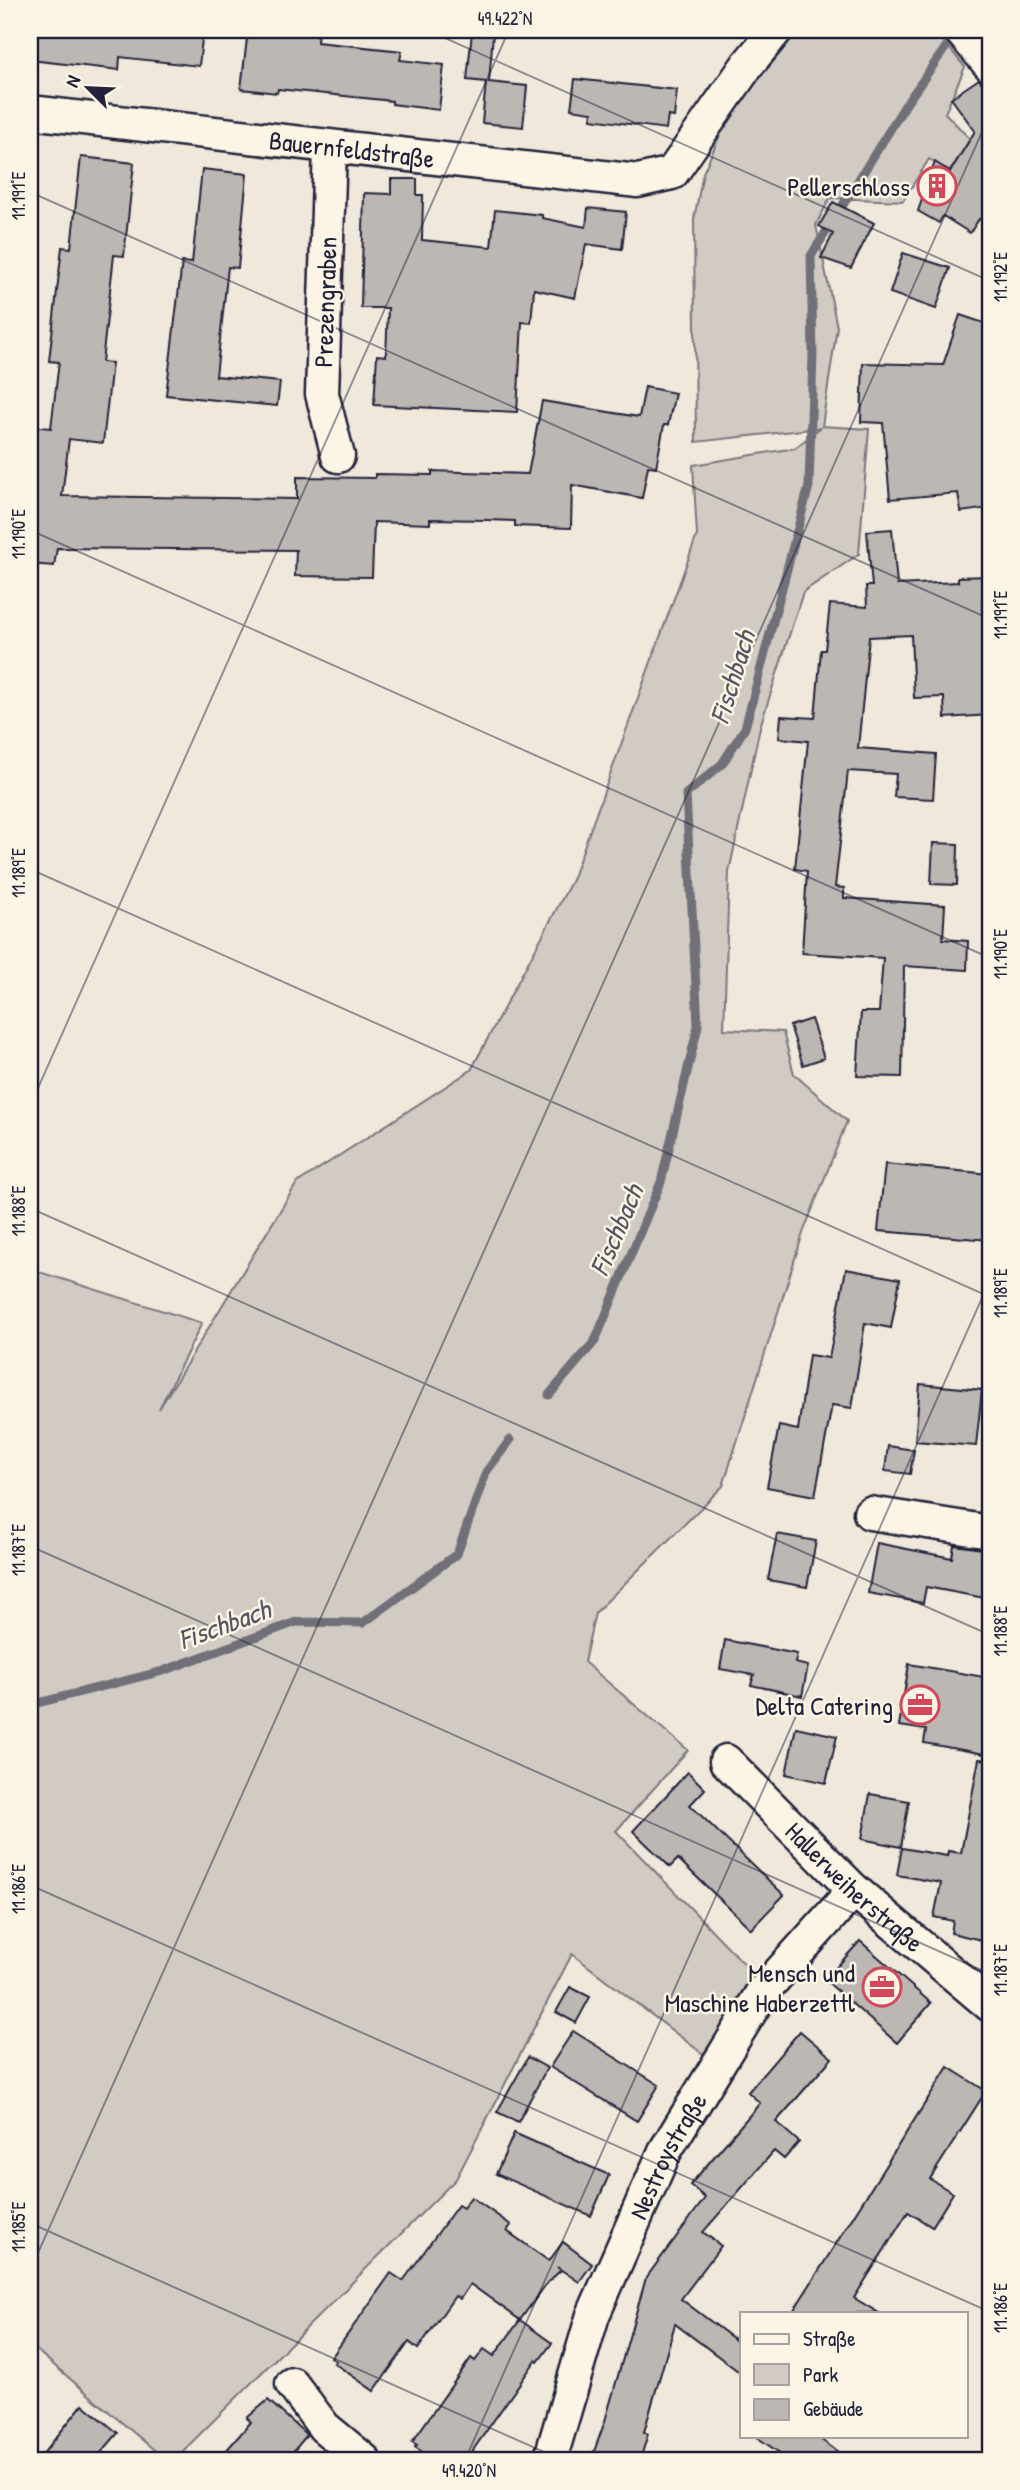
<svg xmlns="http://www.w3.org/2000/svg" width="1020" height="2490" viewBox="0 0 1020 2490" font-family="'Patrick Hand',sans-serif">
	<rect width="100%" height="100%" fill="#efe8db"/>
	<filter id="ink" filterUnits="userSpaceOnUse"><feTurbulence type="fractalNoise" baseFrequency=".0143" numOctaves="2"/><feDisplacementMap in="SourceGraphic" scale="14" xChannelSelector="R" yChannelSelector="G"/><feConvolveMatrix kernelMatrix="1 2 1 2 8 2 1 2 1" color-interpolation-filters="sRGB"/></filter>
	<g filter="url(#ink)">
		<path fill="#d1cbc3" stroke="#7a767f" stroke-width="2" d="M 799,30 L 934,30 L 965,67 L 945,113 L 970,139 L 950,171 L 929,159 L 903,201 L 830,198 L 816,225 L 837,327 L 822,426 L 869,429 L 859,554 L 803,592 L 760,727 L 729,872 L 724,1029 L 783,1032 L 794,1074 L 847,1121 L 803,1233 L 723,1486 L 595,1613 L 584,1662 L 688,1750 L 616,1831 L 759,1979 L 703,2054 L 572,1954 L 456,2179 L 174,2460 L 166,2460 L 35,2349 L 30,2339 L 30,1269 L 202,1323 L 159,1409 L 297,1183 L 471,1070 L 572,880 L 697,535 L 693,465 L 795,448 L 820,428 L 696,442 L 694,219 L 703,173 L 728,117 Z"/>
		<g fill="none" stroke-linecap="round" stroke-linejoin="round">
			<g stroke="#716f79" stroke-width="9">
				<path d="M 549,1395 L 595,1341 L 661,1182 L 698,1026 L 686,794 L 722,764 L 745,728 L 809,486 L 813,354 L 811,256 L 906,104 L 946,47"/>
				<path d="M 30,1705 L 163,1671 L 296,1622 L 363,1623 L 457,1554 L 486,1472 L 510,1440"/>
			</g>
		</g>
		<g fill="#bcb7b3" stroke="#22223b" stroke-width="2">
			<path d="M 30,30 L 203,30 L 199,66 L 120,57 L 119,70 L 30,60 Z"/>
			<path d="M 248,30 L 318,30 L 317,42 L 402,51 L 400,60 L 444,65 L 439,110 L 392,104 L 392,101 L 278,89 L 277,93 L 241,89 Z"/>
			<path d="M 472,32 L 493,34 L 489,82 L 527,86 L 523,127 L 482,123 L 486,82 L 467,80 Z"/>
			<path d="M 575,79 L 677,90 L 674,117 L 668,116 L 666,129 L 591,119 L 592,112 L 571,109 Z"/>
			<path d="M 979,79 L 990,94 L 990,226 L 979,219 L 970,233 L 943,216 L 939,223 L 918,211 L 935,162 L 950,172 L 975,131 L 951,98 Z"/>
			<path d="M 81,157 L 134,163 L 124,256 L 114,255 L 102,362 L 112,363 L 103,443 L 69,439 L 62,496 L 297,499 L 297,477 L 375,478 L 375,474 L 432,475 L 432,471 L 528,474 L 542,401 L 639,417 L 645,387 L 675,393 L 668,425 L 664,425 L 656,467 L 648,466 L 642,498 L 572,485 L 571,528 L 515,526 L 515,521 L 487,520 L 430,519 L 430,524 L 374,522 L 372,577 L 295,576 L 296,550 L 57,548 L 54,566 L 30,564 L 30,426 L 51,428 L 59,362 L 49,361 L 62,247 L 71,248 Z"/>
			<path d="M 202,169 L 247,174 L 238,268 L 228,267 L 216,376 L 280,382 L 277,406 L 166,395 L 182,262 L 192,263 Z"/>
			<path d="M 391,179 L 417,179 L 417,195 L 423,195 L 422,240 L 491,247 L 495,210 L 542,215 L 542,218 L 586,227 L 588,208 L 626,212 L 622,249 L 586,244 L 575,298 L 534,289 L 531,323 L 522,322 L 517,412 L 374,405 L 377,355 L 386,356 L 388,308 L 361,308 L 364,193 L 391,194 Z"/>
			<path d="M 833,202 L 874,223 L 851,268 L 821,258 L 833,234 L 819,226 Z"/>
			<path d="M 903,253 L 950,268 L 936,309 L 890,293 Z"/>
			<path d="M 960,315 L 990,325 L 990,508 L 961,512 L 958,493 L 890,499 L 883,423 L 861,422 L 863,363 L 943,365 Z"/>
			<path d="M 892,529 L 897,585 L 958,582 L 958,577 L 990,576 L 990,600 L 982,601 L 985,664 L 990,664 L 990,715 L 945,718 L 944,697 L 914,698 L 911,635 L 869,637 L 858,748 L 936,754 L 933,799 L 894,797 L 896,774 L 848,771 L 835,887 L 844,888 L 844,898 L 945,905 L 943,939 L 968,941 L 967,970 L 904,966 L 902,1077 L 857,1076 L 861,1012 L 879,1012 L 883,958 L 802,953 L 807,871 L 795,869 L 808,741 L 779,738 L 781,716 L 815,718 L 821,650 L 825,650 L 830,604 L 867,607 L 866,586 L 872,586 L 867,531 Z"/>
			<path d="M 933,843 L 958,844 L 957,885 L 931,884 Z"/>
			<path d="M 811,1019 L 824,1058 L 803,1065 L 790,1026 Z"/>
			<path d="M 885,1164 L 990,1174 L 990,1240 L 878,1231 Z"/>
			<path d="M 846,1269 L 900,1279 L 891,1328 L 865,1323 L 852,1408 L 832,1405 L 815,1496 L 767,1487 L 779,1426 L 798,1430 L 809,1355 L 829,1358 Z"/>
			<path d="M 920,1384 L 982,1390 L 976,1446 L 915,1441 Z"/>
			<path d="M 888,1446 L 914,1450 L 910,1474 L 885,1471 Z"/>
			<path d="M 777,1534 L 816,1541 L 807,1587 L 768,1580 Z"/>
			<path d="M 877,1543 L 952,1558 L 954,1545 L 990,1550 L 990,1599 L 926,1587 L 923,1603 L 868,1593 Z"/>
			<path d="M 725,1640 L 797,1654 L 795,1663 L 808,1666 L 802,1696 L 751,1685 L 754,1675 L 720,1669 Z"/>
			<path d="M 909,1664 L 990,1678 L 990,1755 L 924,1743 L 926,1730 L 899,1726 Z"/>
			<path d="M 796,1727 L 837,1736 L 826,1783 L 786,1774 Z"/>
			<path d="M 979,1759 L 990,1760 L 990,1942 L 951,1933 L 953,1921 L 934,1917 L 941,1883 L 897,1875 L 902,1848 L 947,1856 L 948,1851 L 961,1853 Z"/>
			<path d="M 688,1772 L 705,1789 L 690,1805 L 784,1895 L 751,1929 L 678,1859 L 670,1867 L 633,1831 Z"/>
			<path d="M 870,1794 L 909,1801 L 901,1847 L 862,1839 Z"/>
			<path d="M 860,1941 L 931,2003 L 897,2043 L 825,1980 Z"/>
			<path d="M 570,1987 L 590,1997 L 576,2023 L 556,2012 Z"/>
			<path d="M 573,2031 L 659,2085 L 637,2121 L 550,2067 Z"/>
			<path d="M 800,2031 L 832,2058 L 776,2122 L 799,2142 L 784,2159 L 774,2151 L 703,2232 L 721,2246 L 681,2299 L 742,2345 L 742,2374 L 675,2324 L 644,2432 L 648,2434 L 640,2460 L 591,2460 L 605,2421 L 646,2278 L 705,2198 L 690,2185 L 760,2103 L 748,2092 Z"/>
			<path d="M 528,2057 L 547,2068 L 518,2122 L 497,2112 Z"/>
			<path d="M 948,2067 L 986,2091 L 930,2179 L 953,2193 L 932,2227 L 908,2212 L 854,2298 L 879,2313 L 792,2313 Z"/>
			<path d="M 514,2133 L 609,2175 L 591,2216 L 496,2174 Z"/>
			<path d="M 471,2197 L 511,2225 L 507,2231 L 549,2261 L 563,2242 L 592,2264 L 579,2282 L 557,2267 L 561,2270 L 547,2283 L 520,2320 L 470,2284 L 460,2299 L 455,2296 L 418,2349 L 409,2342 L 374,2391 L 334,2363 L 336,2361 L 331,2358 L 391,2273 L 403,2281 L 458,2205 L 463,2208 Z"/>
			<path d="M 520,2320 L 552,2343 L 538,2362 L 536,2360 L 466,2460 L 434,2460 L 415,2447 L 417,2445 L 412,2442 L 471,2358 L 475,2361 L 484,2349 L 494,2356 Z"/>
			<path d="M 268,2400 L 307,2435 L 286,2460 L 218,2460 L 251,2422 L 247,2418 Z"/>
			<path d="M 83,2404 L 118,2433 L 95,2460 L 38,2460 Z"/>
			<path d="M 755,2436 L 816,2436 L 849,2460 L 790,2460 Z"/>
		</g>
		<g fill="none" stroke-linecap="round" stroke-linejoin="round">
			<g stroke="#22223b" stroke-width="37">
				<g id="minor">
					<path d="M 960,30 L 990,65"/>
					<path id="s1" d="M 30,112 L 638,181 L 672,173 L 748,64 L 776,30"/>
					<path d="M 330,147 L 322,394 L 338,456"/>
					<path d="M 870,1513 L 990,1532"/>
					<path id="s2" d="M 726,1761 L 854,1890 L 990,2005"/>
					<path d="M 292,2384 L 324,2427 L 364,2460"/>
					<path id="s3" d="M 550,2460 L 593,2315 L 665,2151 L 763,1991 L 854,1890"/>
				</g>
			</g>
			<use href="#minor" stroke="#fcf5e5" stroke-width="32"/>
		</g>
	</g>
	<path fill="none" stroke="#22223b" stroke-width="2" stroke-opacity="0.45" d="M 427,30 L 990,281M 30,192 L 990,619M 30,530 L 990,958M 30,869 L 990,1297M 30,1106 L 509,30M 30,1208 L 990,1635M 30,1546 L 990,1974M 30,1885 L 990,2312M 30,2223 L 562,2460M 30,2271 L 990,114M 465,2460 L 990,1280M 984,2460 L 990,2446"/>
	<defs>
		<g id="building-ring" transform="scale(2.0125)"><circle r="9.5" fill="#fcf5e5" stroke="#d1495b" stroke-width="1.5"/><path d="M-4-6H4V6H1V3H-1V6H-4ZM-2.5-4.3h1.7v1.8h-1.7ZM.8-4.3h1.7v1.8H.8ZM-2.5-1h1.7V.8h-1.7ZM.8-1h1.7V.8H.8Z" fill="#d1495b"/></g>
		<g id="office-ring" transform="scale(2.0125)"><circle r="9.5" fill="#fcf5e5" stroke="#d1495b" stroke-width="1.5"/><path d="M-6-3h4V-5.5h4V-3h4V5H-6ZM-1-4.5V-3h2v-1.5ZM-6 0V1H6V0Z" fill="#d1495b"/></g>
	</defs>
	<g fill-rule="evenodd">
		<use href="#building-ring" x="937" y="186"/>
		<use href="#office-ring" x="920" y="1705"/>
		<use href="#office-ring" x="882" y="1987"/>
	</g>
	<g text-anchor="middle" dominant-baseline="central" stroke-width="5" stroke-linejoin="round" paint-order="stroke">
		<g font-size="26" fill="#22223b" stroke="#fcf5e5">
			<text stroke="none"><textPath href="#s1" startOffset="324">Bauernfeldstraße</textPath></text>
			<text transform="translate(325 302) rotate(-88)">Prezengraben</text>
			<text stroke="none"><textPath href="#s2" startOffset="180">Hallerweiherstraße</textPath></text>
			<text stroke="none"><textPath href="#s3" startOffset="327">Nestroystraße</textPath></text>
		</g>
		<g font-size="26" fill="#22223b" stroke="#fcf5e5" text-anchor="end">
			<text x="910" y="186">Pellerschloss</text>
			<text x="893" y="1705">Delta Catering</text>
			<text x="855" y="1972">Mensch und<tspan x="855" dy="30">Maschine Haberzettl</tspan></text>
		</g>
		<g font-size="28" font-style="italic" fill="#575564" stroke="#fcf5e5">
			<text transform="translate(732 677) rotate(-73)">Fischbach</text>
			<text transform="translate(616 1230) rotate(-67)">Fischbach</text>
			<text transform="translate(224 1624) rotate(-20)">Fischbach</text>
		</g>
	</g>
	<rect width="1020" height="2490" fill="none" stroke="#fcf5e5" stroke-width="77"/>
	<rect x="740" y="2312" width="228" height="126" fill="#fcf5e5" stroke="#a5a1a1" stroke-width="2"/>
	<rect x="754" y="2334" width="35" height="10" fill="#fcf5e5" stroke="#a5a1a1" stroke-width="2"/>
	<text x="803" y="2346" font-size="21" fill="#22223b">Straße</text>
	<rect x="754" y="2364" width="35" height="21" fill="#d1cbc3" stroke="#a5a1a1" stroke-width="2"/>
	<text x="803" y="2382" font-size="21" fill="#22223b">Park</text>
	<rect x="754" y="2399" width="35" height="21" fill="#bcb7b3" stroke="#a5a1a1" stroke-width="2"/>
	<text x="803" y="2416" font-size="21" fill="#22223b">Gebäude</text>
	<g transform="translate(88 88) rotate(294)" stroke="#fcf5e5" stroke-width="5" paint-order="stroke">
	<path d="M0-5L12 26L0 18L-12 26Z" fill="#22223b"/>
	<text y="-10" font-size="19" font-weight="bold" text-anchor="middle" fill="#22223b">N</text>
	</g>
	<rect x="38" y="38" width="944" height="2414" fill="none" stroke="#22223b" stroke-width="2.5"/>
	<g font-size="18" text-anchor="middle" fill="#22223b">
		<text x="505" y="25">49.422°N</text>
		<text transform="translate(19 196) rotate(-90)" y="6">11.191°E</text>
		<text transform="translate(1001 277) rotate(-90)" y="6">11.192°E</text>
		<text transform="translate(19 534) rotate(-90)" y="6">11.190°E</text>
		<text transform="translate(1001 615) rotate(-90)" y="6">11.191°E</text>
		<text transform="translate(19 873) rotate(-90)" y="6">11.189°E</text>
		<text transform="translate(1001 954) rotate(-90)" y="6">11.190°E</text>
		<text transform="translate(19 1211) rotate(-90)" y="6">11.188°E</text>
		<text transform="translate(1001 1293) rotate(-90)" y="6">11.189°E</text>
		<text transform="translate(19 1550) rotate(-90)" y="6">11.187°E</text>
		<text transform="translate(1001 1631) rotate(-90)" y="6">11.188°E</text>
		<text transform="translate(19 1889) rotate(-90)" y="6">11.186°E</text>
		<text transform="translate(1001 1970) rotate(-90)" y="6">11.187°E</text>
		<text transform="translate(19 2227) rotate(-90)" y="6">11.185°E</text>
		<text transform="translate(1001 2308) rotate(-90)" y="6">11.186°E</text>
		<text x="469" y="2477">49.420°N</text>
	</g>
</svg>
